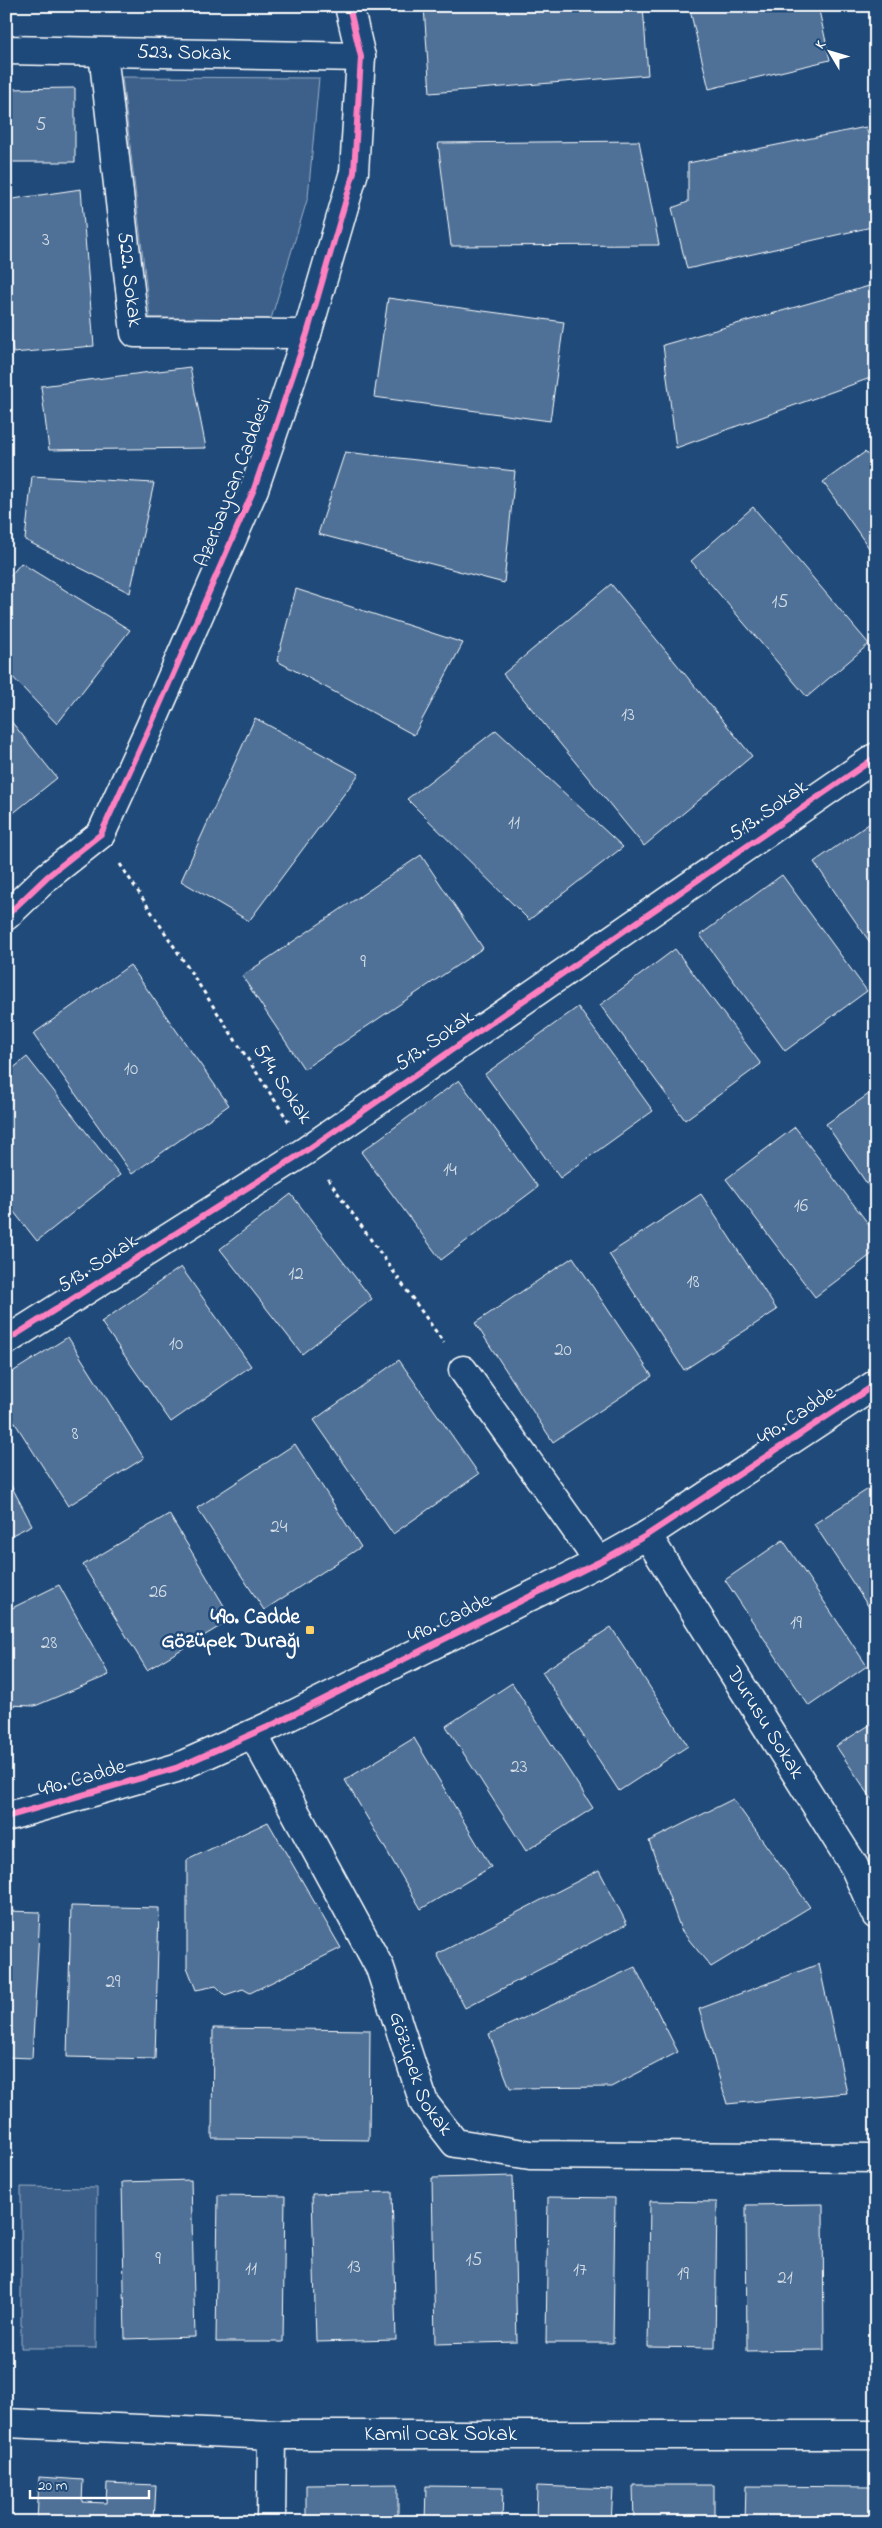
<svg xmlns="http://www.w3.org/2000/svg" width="882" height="2528" viewBox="0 0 882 2528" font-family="'Indie Flower',sans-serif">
	<rect width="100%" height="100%" fill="#1f4a7a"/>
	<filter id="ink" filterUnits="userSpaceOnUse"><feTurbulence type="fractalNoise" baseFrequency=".02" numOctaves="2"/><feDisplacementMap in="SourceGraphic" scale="10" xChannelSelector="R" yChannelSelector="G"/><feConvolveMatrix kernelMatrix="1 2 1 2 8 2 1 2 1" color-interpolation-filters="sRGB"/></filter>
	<g filter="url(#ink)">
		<g fill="#3c618b" stroke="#9eb0c5">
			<path d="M 122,77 L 319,78 L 308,197 L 271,319 L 150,318 Z"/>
			<path d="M 21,2187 L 97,2188 L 96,2348 L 21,2348 Z"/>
		</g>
		<g fill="#507197" stroke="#fff">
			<path d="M 643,6 L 648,75 L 430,93 L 424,7 Z"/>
			<path d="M 689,6 L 818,6 L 830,60 L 709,89 Z"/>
			<path d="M 75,88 L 75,162 L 6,162 L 6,89 Z"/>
			<path d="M 866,127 L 876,164 L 876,226 L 687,269 L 672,208 L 688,202 L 688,163 Z"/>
			<path d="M 639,141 L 659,245 L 451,246 L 438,143 Z"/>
			<path d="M 81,189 L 94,346 L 13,353 L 6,280 L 6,200 Z"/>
			<path d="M 876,284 L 876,376 L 676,448 L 663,345 Z"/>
			<path d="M 388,298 L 564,322 L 550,421 L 374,397 Z"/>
			<path d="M 190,367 L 206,448 L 49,450 L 41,386 Z"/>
			<path d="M 345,452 L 515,471 L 504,583 L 318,534 Z"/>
			<path d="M 865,452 L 876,464 L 876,543 L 869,548 L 823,482 Z"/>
			<path d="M 32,476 L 154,483 L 130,593 L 25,540 Z"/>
			<path d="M 753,507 L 869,644 L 807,697 L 691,561 Z"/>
			<path d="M 21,563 L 130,630 L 57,724 L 6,670 L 6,581 Z"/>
			<path d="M 611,584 L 752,756 L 644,846 L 503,674 Z"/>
			<path d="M 296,589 L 463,643 L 414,735 L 277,661 Z"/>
			<path d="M 6,715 L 57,778 L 6,819 Z"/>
			<path d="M 255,718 L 359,774 L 249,921 L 181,881 Z"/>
			<path d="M 496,730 L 623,847 L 529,920 L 407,799 Z"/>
			<path d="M 876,819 L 876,951 L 814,862 Z"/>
			<path d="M 421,855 L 483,948 L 304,1069 L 242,976 Z"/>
			<path d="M 782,875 L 867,991 L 785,1051 L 700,935 Z"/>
			<path d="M 675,949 L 761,1064 L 685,1120 L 600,1005 Z"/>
			<path d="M 130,965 L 229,1105 L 132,1174 L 33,1034 Z"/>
			<path d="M 578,1007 L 653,1111 L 560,1178 L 485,1074 Z"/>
			<path d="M 27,1057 L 120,1175 L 37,1241 L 6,1202 L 6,1074 Z"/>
			<path d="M 459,1080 L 538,1187 L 441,1260 L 361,1152 Z"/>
			<path d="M 876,1089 L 876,1197 L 826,1124 Z"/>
			<path d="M 795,1127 L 876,1234 L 876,1251 L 815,1297 L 726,1179 Z"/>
			<path d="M 291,1194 L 372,1299 L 302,1354 L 220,1249 Z"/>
			<path d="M 701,1194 L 777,1310 L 684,1370 L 609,1254 Z"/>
			<path d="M 573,1257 L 652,1376 L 553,1442 L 475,1323 Z"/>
			<path d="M 181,1267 L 251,1366 L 171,1422 L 101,1322 Z"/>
			<path d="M 68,1337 L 144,1458 L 68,1506 L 6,1409 L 6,1376 Z"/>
			<path d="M 399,1360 L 479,1474 L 393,1534 L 314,1420 Z"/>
			<path d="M 295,1444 L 361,1547 L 264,1610 L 197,1508 Z"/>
			<path d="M 6,1476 L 32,1525 L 6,1538 Z"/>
			<path d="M 876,1484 L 876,1618 L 814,1524 Z"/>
			<path d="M 169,1514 L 232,1619 L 147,1670 L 83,1565 Z"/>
			<path d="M 783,1540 L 867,1666 L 809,1706 L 725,1580 Z"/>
			<path d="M 59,1585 L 109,1675 L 35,1706 L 6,1705 L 6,1611 Z"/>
			<path d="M 611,1627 L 688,1746 L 619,1791 L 542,1672 Z"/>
			<path d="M 512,1683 L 593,1808 L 526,1851 L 446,1726 Z"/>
			<path d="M 876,1721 L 876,1805 L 836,1746 Z"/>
			<path d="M 414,1738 L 491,1867 L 421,1909 L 345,1780 Z"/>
			<path d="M 733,1799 L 810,1907 L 711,1967 L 681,1930 L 649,1841 Z"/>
			<path d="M 268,1822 L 341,1948 L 250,1993 L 243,1989 L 225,1995 L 216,1986 L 196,1990 L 187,1967 L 187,1860 Z"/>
			<path d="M 599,1870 L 627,1924 L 465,2008 L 437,1954 Z"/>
			<path d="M 71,1906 L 159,1908 L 155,2059 L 67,2057 Z"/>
			<path d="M 6,1911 L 40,1912 L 32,2058 L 6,2057 Z"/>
			<path d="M 819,1964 L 847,2093 L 727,2104 L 699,2009 Z"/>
			<path d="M 635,1967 L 678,2052 L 611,2087 L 510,2088 L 489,2034 Z"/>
			<path d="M 213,2028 L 370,2030 L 369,2140 L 212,2138 Z"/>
			<path d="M 513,2176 L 517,2342 L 435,2344 L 432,2178 Z"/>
			<path d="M 191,2180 L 195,2337 L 125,2339 L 122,2182 Z"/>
			<path d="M 392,2192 L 396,2340 L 316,2342 L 312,2194 Z"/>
			<path d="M 218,2195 L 285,2196 L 283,2342 L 216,2342 Z"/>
			<path d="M 548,2197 L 615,2198 L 613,2343 L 546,2343 Z"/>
			<path d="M 650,2201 L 717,2202 L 715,2348 L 648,2347 Z"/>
			<path d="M 823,2204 L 824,2350 L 747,2351 L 746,2205 Z"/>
			<path d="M 39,2477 L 83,2480 L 82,2502 L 106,2503 L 107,2483 L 156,2485 L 154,2522 L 37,2522 Z"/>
			<path d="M 398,2484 L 398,2522 L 306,2522 L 306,2485 Z"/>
			<path d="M 633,2485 L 714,2485 L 714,2522 L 634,2522 Z"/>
			<path d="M 426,2486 L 503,2487 L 502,2522 L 425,2522 Z"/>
			<path d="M 537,2486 L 613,2489 L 611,2522 L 536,2522 Z"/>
			<path d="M 746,2486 L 873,2487 L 873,2522 L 745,2522 Z"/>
		</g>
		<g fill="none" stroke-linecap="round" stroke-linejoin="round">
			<g stroke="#fff" stroke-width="31">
				<g id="minor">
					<path id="s1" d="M 6,50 L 361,57"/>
					<path id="s2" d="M 103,53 L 135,333 L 307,334"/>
					<path d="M 6,1341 L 307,1150 L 876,757"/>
					<path d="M 463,1370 L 599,1562"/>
					<path id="s3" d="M 647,1535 L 854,1866 L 876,1915"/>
					<path id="s4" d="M 253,1734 L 380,1968 L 424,2103 L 455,2143 L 530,2155 L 876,2158"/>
					<path id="s5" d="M 6,2423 L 272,2435 L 876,2435"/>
					<path d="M 271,2522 L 272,2435"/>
				</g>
			</g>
			<g stroke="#fff" stroke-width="31">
				<g id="tertiary">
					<path d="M 6,916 L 48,876 L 101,834 L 150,727 L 254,489 L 307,334 L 354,172 L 361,57 L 349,6"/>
					<path d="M 6,1817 L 176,1768 L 272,1725 L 599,1562 L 647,1535 L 876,1384"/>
				</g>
			</g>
			<g stroke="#fff" stroke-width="3" stroke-dasharray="4 4" stroke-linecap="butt">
				<path d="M 120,864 L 289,1122"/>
				<path d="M 328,1179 L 444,1343"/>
			</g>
			<use href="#minor" stroke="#1f4a7a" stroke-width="28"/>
			<use href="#tertiary" stroke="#1f4a7a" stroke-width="28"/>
			<g stroke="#1f4a7a" stroke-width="9">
				<g id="cycleway">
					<path d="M 6,916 L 48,876 L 101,834 L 150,727 L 254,489 L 307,334 L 354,172 L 361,57 L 349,6"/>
					<path d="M 6,1341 L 307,1150 L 876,757"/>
					<path d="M 6,1817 L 176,1768 L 272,1725 L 599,1562 L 647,1535 L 876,1384"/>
				</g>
			</g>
			<use href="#cycleway" stroke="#ff80c0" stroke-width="6"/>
		</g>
	</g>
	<rect fill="#ffd166" stroke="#1f4a7a" stroke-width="2" x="305" y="1625" width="10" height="10" rx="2.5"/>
	<g text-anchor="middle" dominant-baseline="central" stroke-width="5" stroke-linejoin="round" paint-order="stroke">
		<g font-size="19" fill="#d3dce5">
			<text x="41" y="125">5</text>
			<text x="46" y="240">3</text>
			<text x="780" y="602">15</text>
			<text x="628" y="715">13</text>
			<text x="514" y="823">11</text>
			<text x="363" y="962">9</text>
			<text x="131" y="1069">10</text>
			<text x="450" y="1170">14</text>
			<text x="801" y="1206">16</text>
			<text x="296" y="1274">12</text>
			<text x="693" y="1282">18</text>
			<text x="176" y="1344">10</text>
			<text x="563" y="1350">20</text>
			<text x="75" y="1434">8</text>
			<text x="279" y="1527">24</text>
			<text x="158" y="1592">26</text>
			<text x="796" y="1623">19</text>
			<text x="49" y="1643">28</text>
			<text x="519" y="1767">23</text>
			<text x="113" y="1982">29</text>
			<text x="158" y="2259">9</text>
			<text x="474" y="2260">15</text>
			<text x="354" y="2267">13</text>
			<text x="251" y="2269">11</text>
			<text x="580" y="2270">17</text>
			<text x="683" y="2274">19</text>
			<text x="785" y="2278">21</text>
		</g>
		<g font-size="21" fill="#fff" stroke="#1f4a7a">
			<text stroke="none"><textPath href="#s1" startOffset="178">523. Sokak</textPath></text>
			<text stroke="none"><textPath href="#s2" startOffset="228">522. Sokak</textPath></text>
			<text transform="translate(234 483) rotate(-69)">Azerbaycan Caddesi</text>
			<text transform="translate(769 811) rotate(-35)">513. Sokak</text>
			<text transform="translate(435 1041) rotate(-35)">513. Sokak</text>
			<text transform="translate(282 1084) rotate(57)">514. Sokak</text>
			<text transform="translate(98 1264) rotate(-33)">513. Sokak</text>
			<text transform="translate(797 1416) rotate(-34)">490. Cadde</text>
			<text transform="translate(450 1619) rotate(-26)">490. Cadde</text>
			<text stroke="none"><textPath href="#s3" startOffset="222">Durusu Sokak</textPath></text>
			<text transform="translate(82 1779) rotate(-16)">490. Cadde</text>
			<text stroke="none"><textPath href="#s4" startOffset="380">Gözüpek Sokak</textPath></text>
			<text stroke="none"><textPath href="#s5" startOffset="435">Kamil Ocak Sokak</textPath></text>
		</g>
		<g font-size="21" font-weight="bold" fill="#fff" stroke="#1f4a7a" text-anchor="end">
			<text x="300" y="1618">490. Cadde<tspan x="300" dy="24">Gözüpek Durağı</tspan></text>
		</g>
	</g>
	<rect width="882" height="2528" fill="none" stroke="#1f4a7a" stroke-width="25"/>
	<rect x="12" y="12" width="857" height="2503" fill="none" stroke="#fff" stroke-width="2" filter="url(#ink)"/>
	<g transform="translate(830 52) rotate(308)" stroke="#1f4a7a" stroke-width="4" paint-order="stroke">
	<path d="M0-4L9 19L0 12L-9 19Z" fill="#ffffff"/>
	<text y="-8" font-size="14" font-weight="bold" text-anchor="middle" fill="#ffffff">K</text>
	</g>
	<path d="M30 2490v8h119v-8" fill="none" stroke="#ffffff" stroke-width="2.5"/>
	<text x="38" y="2490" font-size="15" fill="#ffffff" stroke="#1f4a7a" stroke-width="4" paint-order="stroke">20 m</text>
</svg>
